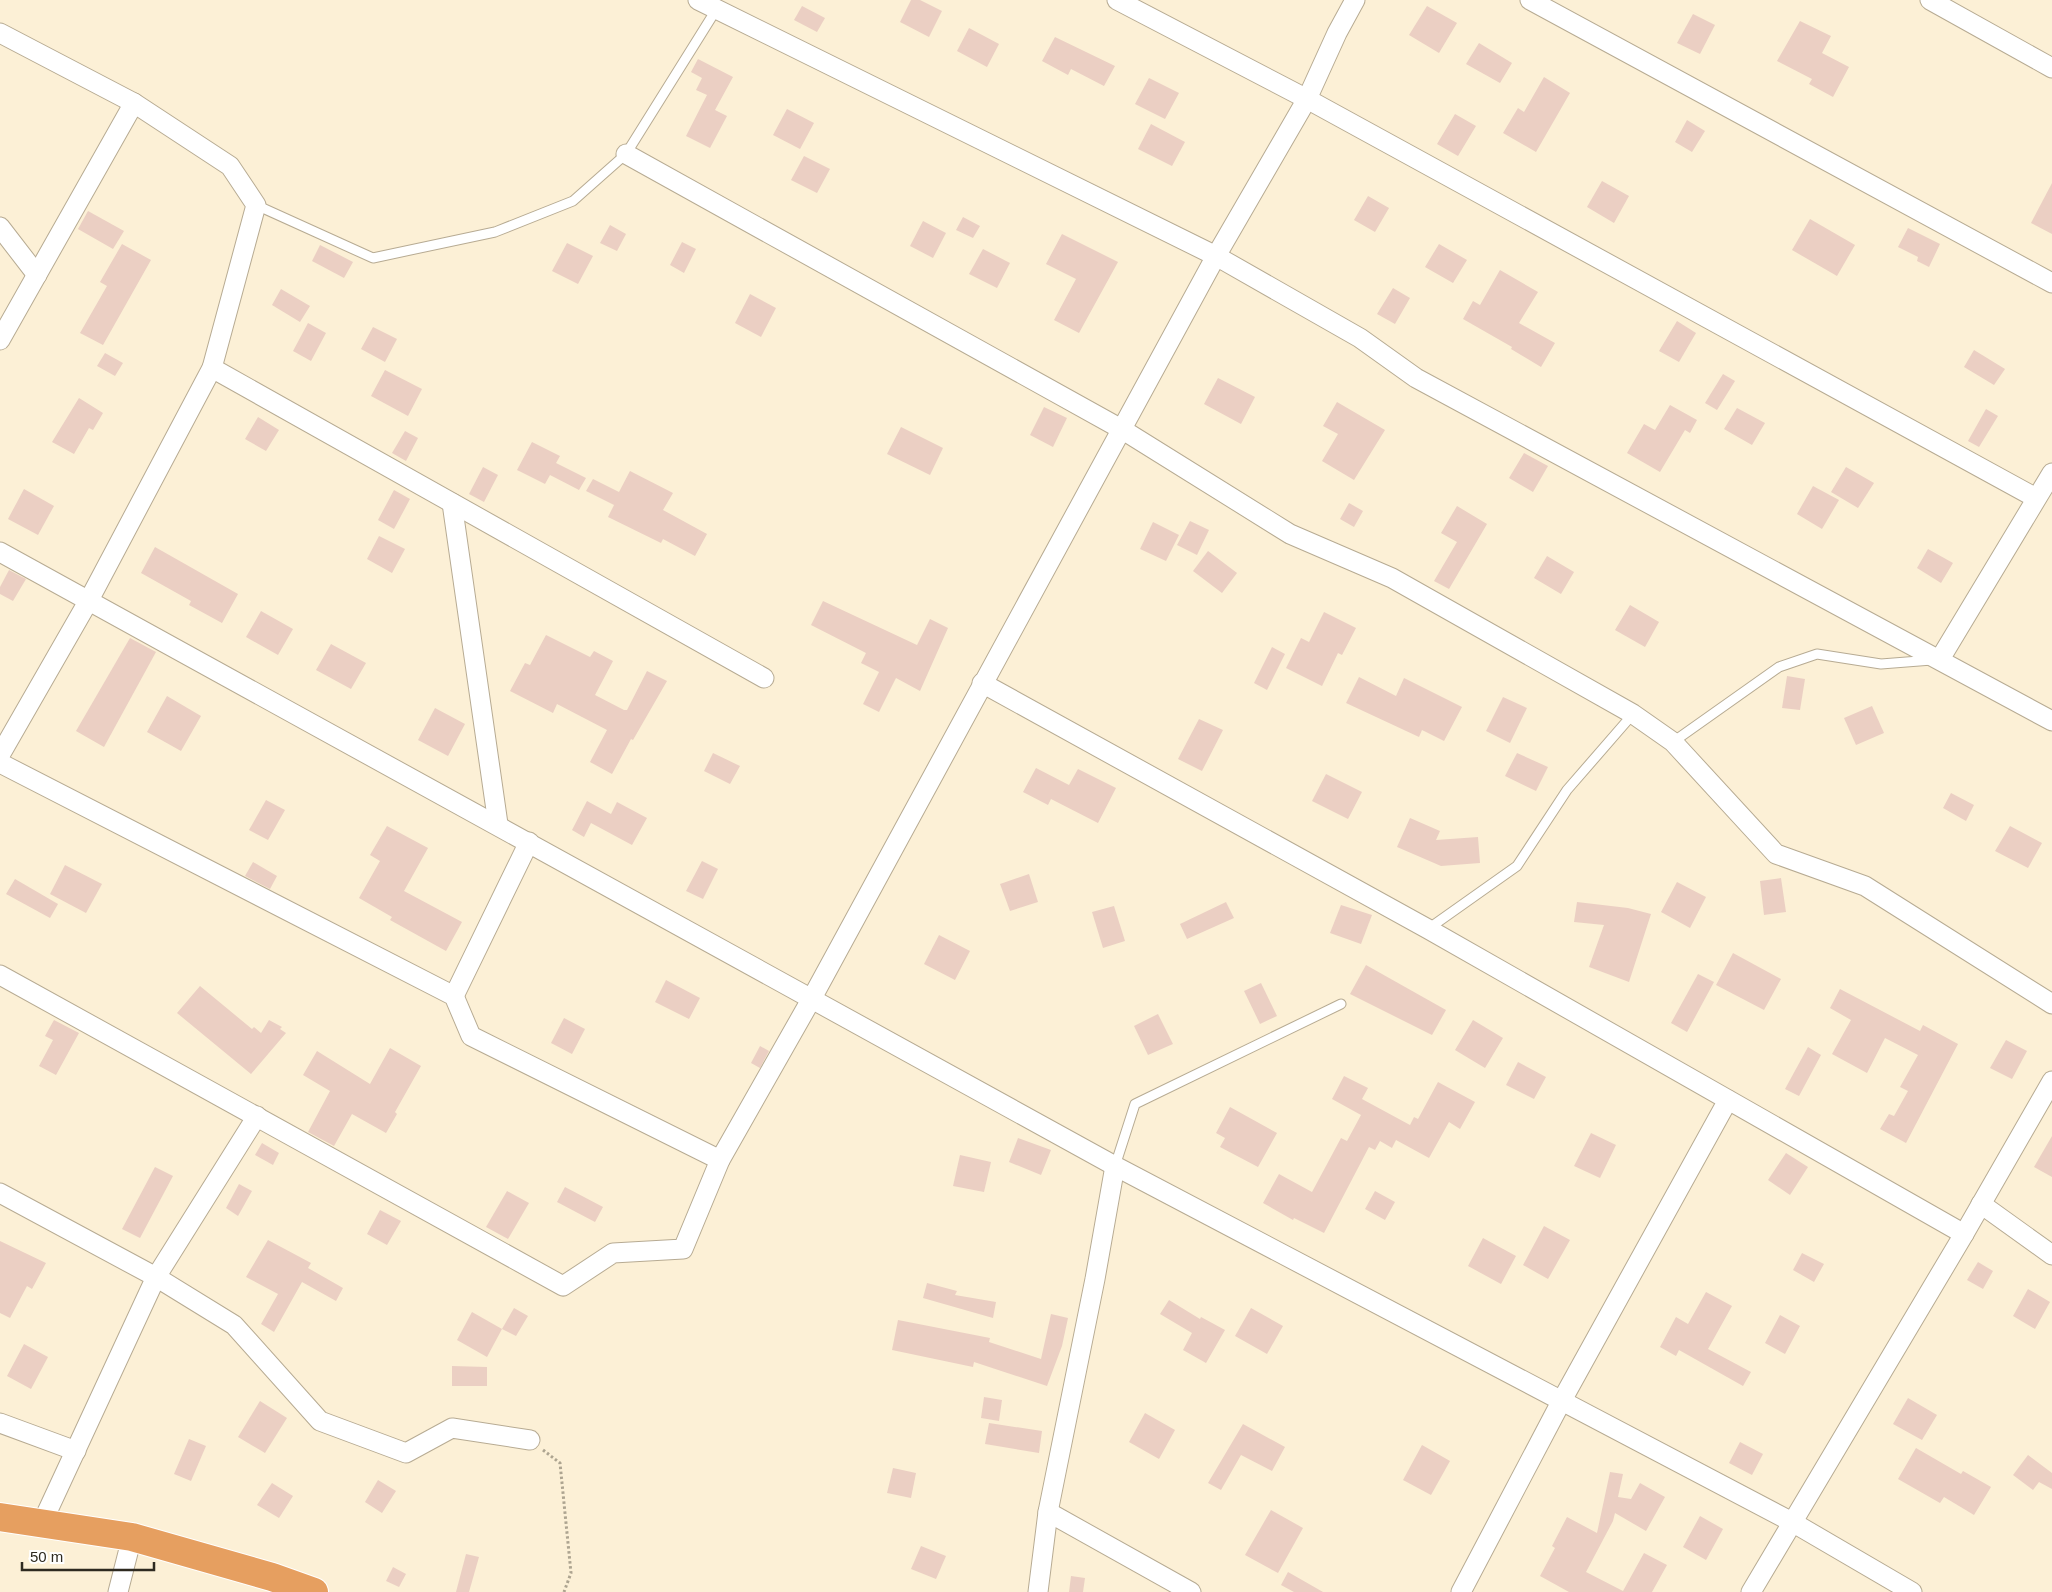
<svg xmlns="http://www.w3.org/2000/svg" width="2052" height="1592" viewBox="0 0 2052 1592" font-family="Arial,sans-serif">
	<rect width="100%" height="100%" fill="#fcf0d6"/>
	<g fill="#ebcfc3">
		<path d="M 911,0 L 920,0 L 942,11 L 929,37 L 900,22 Z"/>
		<path d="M 802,6 L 825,18 L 817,32 L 794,20 Z"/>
		<path d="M 1427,6 L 1457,23 L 1439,53 L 1409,35 Z"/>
		<path d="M 1693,14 L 1715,25 L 1700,54 L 1677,43 Z"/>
		<path d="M 1800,21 L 1831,36 L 1822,53 L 1849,67 L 1833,97 L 1809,84 L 1812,79 L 1777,61 Z"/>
		<path d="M 969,28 L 999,44 L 987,67 L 957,51 Z"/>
		<path d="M 1055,37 L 1115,66 L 1104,86 L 1071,69 L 1068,75 L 1042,61 Z"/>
		<path d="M 1479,43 L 1512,63 L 1500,83 L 1466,64 Z"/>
		<path d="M 698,59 L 733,77 L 715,110 L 727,116 L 710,148 L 686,136 L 707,95 L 696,90 L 702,78 L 691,72 Z"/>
		<path d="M 1544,77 L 1570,93 L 1536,152 L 1503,133 L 1518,108 L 1524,112 Z"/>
		<path d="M 1149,78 L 1179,93 L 1165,119 L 1135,104 Z"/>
		<path d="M 787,109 L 814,123 L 800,149 L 773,135 Z"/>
		<path d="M 1455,114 L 1476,126 L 1458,156 L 1437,144 Z"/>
		<path d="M 1687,120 L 1705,131 L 1692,152 L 1675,142 Z"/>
		<path d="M 1151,124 L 1185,142 L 1172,166 L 1138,149 Z"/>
		<path d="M 804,156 L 830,169 L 817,193 L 791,180 Z"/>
		<path d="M 1602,181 L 1629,196 L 1614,223 L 1587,207 Z"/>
		<path d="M 2052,183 L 2052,234 L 2031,223 Z"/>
		<path d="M 1368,196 L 1389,208 L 1375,232 L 1354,220 Z"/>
		<path d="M 88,211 L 124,231 L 113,249 L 78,229 Z"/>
		<path d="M 963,217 L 980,226 L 973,238 L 956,230 Z"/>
		<path d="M 1810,219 L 1855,245 L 1837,276 L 1792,250 Z"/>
		<path d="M 923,221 L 946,233 L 933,258 L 910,246 Z"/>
		<path d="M 610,225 L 626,234 L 617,251 L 600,243 Z"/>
		<path d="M 1908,228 L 1940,244 L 1929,267 L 1917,261 L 1918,257 L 1898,247 Z"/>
		<path d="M 1062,234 L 1118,262 L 1079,333 L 1054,320 L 1076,279 L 1046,264 Z"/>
		<path d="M 682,242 L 696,249 L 684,273 L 670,265 Z"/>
		<path d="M 567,243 L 593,256 L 578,284 L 552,271 Z"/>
		<path d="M 122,244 L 151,260 L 103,345 L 80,333 L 107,286 L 100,282 Z"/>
		<path d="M 1439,244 L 1467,260 L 1453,283 L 1425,267 Z"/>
		<path d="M 320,245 L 353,262 L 344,278 L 312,261 Z"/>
		<path d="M 983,249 L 1010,263 L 997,288 L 969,274 Z"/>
		<path d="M 1500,270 L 1538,292 L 1519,323 L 1555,343 L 1541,367 L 1511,349 L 1512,347 L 1463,319 L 1473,301 L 1480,305 Z"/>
		<path d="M 1393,288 L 1410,298 L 1395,324 L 1377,314 Z"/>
		<path d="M 281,289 L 310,306 L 300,322 L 272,305 Z"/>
		<path d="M 750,294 L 776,308 L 761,337 L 735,323 Z"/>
		<path d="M 1677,321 L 1696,333 L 1679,362 L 1659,351 Z"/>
		<path d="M 308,323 L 326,333 L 311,361 L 293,351 Z"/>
		<path d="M 373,327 L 397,339 L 385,362 L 361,349 Z"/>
		<path d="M 1974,350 L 2005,369 L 1994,385 L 1964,367 Z"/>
		<path d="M 105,353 L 123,363 L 115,376 L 97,366 Z"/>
		<path d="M 385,370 L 422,389 L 408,416 L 371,396 Z"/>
		<path d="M 1723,374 L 1735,381 L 1717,410 L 1705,403 Z"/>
		<path d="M 1218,378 L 1255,397 L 1241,424 L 1204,404 Z"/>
		<path d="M 79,398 L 103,413 L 93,430 L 89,428 L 74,454 L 52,442 Z"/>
		<path d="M 1337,402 L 1385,430 L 1354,480 L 1322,461 L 1338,434 L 1323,426 Z"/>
		<path d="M 1670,405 L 1697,420 L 1690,433 L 1685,430 L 1660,472 L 1627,453 L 1644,424 L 1655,430 Z"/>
		<path d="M 1044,407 L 1067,418 L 1053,447 L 1030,435 Z"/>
		<path d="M 1737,408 L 1765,423 L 1752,445 L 1724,429 Z"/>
		<path d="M 1986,409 L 1998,416 L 1979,447 L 1968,441 Z"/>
		<path d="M 258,417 L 279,430 L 266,451 L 245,439 Z"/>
		<path d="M 901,427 L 943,448 L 930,475 L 887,454 Z"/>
		<path d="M 405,431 L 418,438 L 406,461 L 392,453 Z"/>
		<path d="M 532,442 L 560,456 L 556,463 L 586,478 L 579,490 L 550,475 L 545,484 L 517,470 Z"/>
		<path d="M 1524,453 L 1548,466 L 1533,492 L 1509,478 Z"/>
		<path d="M 483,467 L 498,475 L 484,502 L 469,494 Z"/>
		<path d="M 1846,467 L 1874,483 L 1858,508 L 1831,492 Z"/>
		<path d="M 630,471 L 673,493 L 663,510 L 707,534 L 695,556 L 663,539 L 661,543 L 608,517 L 614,505 L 586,491 L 593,479 L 619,492 Z"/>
		<path d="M 1813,486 L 1839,500 L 1822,529 L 1797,514 Z"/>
		<path d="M 24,489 L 54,506 L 38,535 L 8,519 Z"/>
		<path d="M 394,490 L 410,499 L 394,529 L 378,520 Z"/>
		<path d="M 1349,503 L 1363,511 L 1354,527 L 1340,519 Z"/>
		<path d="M 1457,506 L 1487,524 L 1449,589 L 1434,581 L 1457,542 L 1441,533 Z"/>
		<path d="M 1190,521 L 1209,530 L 1197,555 L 1177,545 Z"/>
		<path d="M 1153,522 L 1179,535 L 1166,561 L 1140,549 Z"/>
		<path d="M 379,536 L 405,549 L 392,573 L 367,559 Z"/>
		<path d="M 155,547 L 238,594 L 222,623 L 189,605 L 191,601 L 141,573 Z"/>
		<path d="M 1928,549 L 1953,563 L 1941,583 L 1917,568 Z"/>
		<path d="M 1208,551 L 1237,573 L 1222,593 L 1193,571 Z"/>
		<path d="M 1547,556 L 1574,572 L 1561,594 L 1534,578 Z"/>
		<path d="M 9,570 L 26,579 L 13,601 L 0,594 L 0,587 Z"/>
		<path d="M 823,601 L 917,645 L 930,619 L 948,628 L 920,691 L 896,678 L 879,712 L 863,704 L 879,672 L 861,663 L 866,653 L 811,625 Z"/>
		<path d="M 1630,605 L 1659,622 L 1645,647 L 1615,630 Z"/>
		<path d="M 261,611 L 293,629 L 278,655 L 246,637 Z"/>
		<path d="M 1324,612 L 1356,628 L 1342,655 L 1338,653 L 1322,686 L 1286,668 L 1301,638 L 1309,642 Z"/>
		<path d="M 546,635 L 590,657 L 594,651 L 613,661 L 595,695 L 624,710 L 627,710 L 647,671 L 667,681 L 633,740 L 631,739 L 612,774 L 590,762 L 607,730 L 557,704 L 553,713 L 510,691 L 525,663 L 530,665 Z"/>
		<path d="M 130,638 L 156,652 L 104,747 L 76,731 Z"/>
		<path d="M 331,644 L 366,663 L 351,689 L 316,670 Z"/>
		<path d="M 1272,647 L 1285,654 L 1267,690 L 1254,683 Z"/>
		<path d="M 1787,676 L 1805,679 L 1800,710 L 1782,708 Z"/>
		<path d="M 1359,677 L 1396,696 L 1404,678 L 1462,707 L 1444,741 L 1422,730 L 1419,737 L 1346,703 Z"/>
		<path d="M 167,696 L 201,716 L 181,751 L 147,732 Z"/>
		<path d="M 1503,697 L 1527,708 L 1510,743 L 1486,731 Z"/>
		<path d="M 1872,706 L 1884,733 L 1856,745 L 1844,718 Z"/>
		<path d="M 435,708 L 465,724 L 448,756 L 418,740 Z"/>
		<path d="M 1199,719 L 1223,730 L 1202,771 L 1178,759 Z"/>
		<path d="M 713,753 L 740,766 L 730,784 L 704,771 Z"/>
		<path d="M 1517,753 L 1548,767 L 1536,791 L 1505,776 Z"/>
		<path d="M 1036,768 L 1069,785 L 1078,769 L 1116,788 L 1098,823 L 1051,799 L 1048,805 L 1023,792 Z"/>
		<path d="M 1326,774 L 1362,792 L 1348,819 L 1312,801 Z"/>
		<path d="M 1951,793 L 1974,805 L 1966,821 L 1943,808 Z"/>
		<path d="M 266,800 L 285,810 L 268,840 L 249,830 Z"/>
		<path d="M 587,801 L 611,814 L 617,802 L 647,818 L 632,845 L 591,823 L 584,837 L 572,830 Z"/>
		<path d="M 1410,818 L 1440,831 L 1436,840 L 1478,837 L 1480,863 L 1441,866 L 1397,847 Z"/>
		<path d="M 387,826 L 428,848 L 404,891 L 462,922 L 446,951 L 390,920 L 392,917 L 359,898 L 380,861 L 370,855 Z"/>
		<path d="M 2010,826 L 2042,843 L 2028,868 L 1995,851 Z"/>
		<path d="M 702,861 L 718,869 L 703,899 L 686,891 Z"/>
		<path d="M 253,862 L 277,876 L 270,889 L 245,876 Z"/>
		<path d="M 65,865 L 102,884 L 86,913 L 50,894 Z"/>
		<path d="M 1029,874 L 1038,902 L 1010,911 L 1000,884 Z"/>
		<path d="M 1781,878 L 1786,912 L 1764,915 L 1760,881 Z"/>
		<path d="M 15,879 L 58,904 L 50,918 L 6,894 Z"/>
		<path d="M 1677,882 L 1706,897 L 1690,928 L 1661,912 Z"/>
		<path d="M 1226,902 L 1234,918 L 1187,939 L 1180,924 Z"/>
		<path d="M 1577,902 L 1628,908 L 1651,914 L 1629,982 L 1589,967 L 1604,925 L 1574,922 Z"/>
		<path d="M 1341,905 L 1372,915 L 1361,944 L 1330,933 Z"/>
		<path d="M 1114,906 L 1125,941 L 1103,948 L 1092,912 Z"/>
		<path d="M 939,935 L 970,951 L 955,980 L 924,964 Z"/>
		<path d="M 1733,953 L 1781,979 L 1764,1010 L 1716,985 Z"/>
		<path d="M 1366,965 L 1446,1010 L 1432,1035 L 1350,994 Z"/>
		<path d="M 1698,974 L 1714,982 L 1687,1032 L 1671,1023 Z"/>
		<path d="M 666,980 L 700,998 L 689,1019 L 655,1002 Z"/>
		<path d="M 1261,983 L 1277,1016 L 1260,1024 L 1244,991 Z"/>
		<path d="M 200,986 L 252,1029 L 254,1027 L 261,1033 L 269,1020 L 282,1027 L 280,1029 L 286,1033 L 251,1074 L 177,1013 Z"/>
		<path d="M 1840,989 L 1920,1031 L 1923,1025 L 1958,1044 L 1906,1143 L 1880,1129 L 1889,1114 L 1894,1116 L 1908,1091 L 1900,1087 L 1918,1055 L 1885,1038 L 1867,1073 L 1832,1054 L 1851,1020 L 1830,1008 Z"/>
		<path d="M 1158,1014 L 1173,1044 L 1148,1055 L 1134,1026 Z"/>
		<path d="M 564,1018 L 585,1029 L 572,1054 L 551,1043 Z"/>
		<path d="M 54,1020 L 79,1033 L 56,1075 L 39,1066 L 53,1040 L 45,1036 Z"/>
		<path d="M 1473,1020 L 1503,1038 L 1485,1068 L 1455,1050 Z"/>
		<path d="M 2006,1040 L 2027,1051 L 2012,1079 L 1990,1068 Z"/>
		<path d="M 760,1046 L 769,1051 L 760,1068 L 751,1063 Z"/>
		<path d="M 1808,1047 L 1821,1055 L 1799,1096 L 1785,1089 Z"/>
		<path d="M 390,1048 L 421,1066 L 395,1112 L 397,1114 L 386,1133 L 352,1114 L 334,1146 L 308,1132 L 330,1091 L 303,1075 L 317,1051 L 370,1084 Z"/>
		<path d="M 1518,1062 L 1546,1077 L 1534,1099 L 1506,1085 Z"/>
		<path d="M 1344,1076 L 1368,1088 L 1362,1099 L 1410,1125 L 1414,1117 L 1418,1119 L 1438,1082 L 1475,1102 L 1460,1129 L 1449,1122 L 1429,1158 L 1396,1140 L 1392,1148 L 1380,1141 L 1375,1150 L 1369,1147 L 1324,1233 L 1294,1218 L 1293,1220 L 1263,1203 L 1279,1174 L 1312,1192 L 1341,1138 L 1347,1141 L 1361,1115 L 1332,1099 Z"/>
		<path d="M 1230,1107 L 1277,1133 L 1258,1167 L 1220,1147 L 1225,1138 L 1216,1133 Z"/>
		<path d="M 1591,1133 L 1616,1145 L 1600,1178 L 1574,1166 Z"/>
		<path d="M 2052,1136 L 2052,1177 L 2034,1167 Z"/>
		<path d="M 1018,1138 L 1051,1150 L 1041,1175 L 1009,1162 Z"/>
		<path d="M 262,1143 L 279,1153 L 273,1165 L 255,1155 Z"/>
		<path d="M 1786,1153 L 1808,1167 L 1790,1195 L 1768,1180 Z"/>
		<path d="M 960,1155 L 991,1162 L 984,1192 L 953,1186 Z"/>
		<path d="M 155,1167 L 173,1176 L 140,1238 L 122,1229 Z"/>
		<path d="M 239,1184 L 252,1191 L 238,1216 L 226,1208 Z"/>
		<path d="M 565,1187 L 603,1207 L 595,1222 L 557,1202 Z"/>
		<path d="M 507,1191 L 529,1203 L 508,1239 L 486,1227 Z"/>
		<path d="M 1375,1191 L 1395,1202 L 1385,1220 L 1365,1209 Z"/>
		<path d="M 380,1210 L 401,1221 L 387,1245 L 367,1234 Z"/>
		<path d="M 1544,1226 L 1570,1240 L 1548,1279 L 1523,1265 Z"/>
		<path d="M 1483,1238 L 1516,1256 L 1501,1284 L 1468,1266 Z"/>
		<path d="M 268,1240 L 311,1263 L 308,1268 L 343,1288 L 336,1301 L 302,1282 L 274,1332 L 261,1324 L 278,1294 L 246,1277 Z"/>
		<path d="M 0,1241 L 46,1263 L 32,1289 L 27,1286 L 10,1318 L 0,1313 Z"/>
		<path d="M 1802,1253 L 1824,1264 L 1814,1282 L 1793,1270 Z"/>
		<path d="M 1978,1262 L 1993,1271 L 1983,1289 L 1967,1280 Z"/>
		<path d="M 927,1283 L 957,1291 L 955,1295 L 996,1302 L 993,1318 L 923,1298 Z"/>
		<path d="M 2028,1289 L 2050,1302 L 2035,1329 L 2013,1316 Z"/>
		<path d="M 1706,1292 L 1732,1306 L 1708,1349 L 1751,1372 L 1743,1386 L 1679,1350 L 1676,1356 L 1660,1347 L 1676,1317 L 1688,1324 Z"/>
		<path d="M 1169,1300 L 1200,1319 L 1201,1317 L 1225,1330 L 1206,1363 L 1183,1350 L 1192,1333 L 1160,1314 Z"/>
		<path d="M 514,1308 L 528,1316 L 516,1336 L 502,1329 Z"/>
		<path d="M 1251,1308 L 1283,1326 L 1267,1354 L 1235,1336 Z"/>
		<path d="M 472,1312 L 502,1329 L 487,1357 L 457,1340 Z"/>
		<path d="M 1051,1314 L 1068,1318 L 1062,1346 L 1047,1386 L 974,1362 L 973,1367 L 892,1350 L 898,1320 L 990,1338 L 989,1342 L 1041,1359 Z"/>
		<path d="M 1780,1315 L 1800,1326 L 1785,1354 L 1765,1343 Z"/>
		<path d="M 24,1344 L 48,1357 L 31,1389 L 7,1376 Z"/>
		<path d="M 452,1366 L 487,1367 L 487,1386 L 452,1386 Z"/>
		<path d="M 984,1397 L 1002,1400 L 999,1421 L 981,1418 Z"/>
		<path d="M 1908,1398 L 1937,1415 L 1922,1440 L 1893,1424 Z"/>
		<path d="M 260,1401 L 287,1418 L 265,1453 L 238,1437 Z"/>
		<path d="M 1145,1413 L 1175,1430 L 1159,1459 L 1129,1442 Z"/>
		<path d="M 989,1423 L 1042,1431 L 1039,1453 L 985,1444 Z"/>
		<path d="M 1243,1424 L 1285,1447 L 1272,1471 L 1241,1455 L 1221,1490 L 1208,1483 Z"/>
		<path d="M 189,1439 L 206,1446 L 191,1481 L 174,1474 Z"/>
		<path d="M 1740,1442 L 1763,1454 L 1752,1475 L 1729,1463 Z"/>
		<path d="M 1422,1445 L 1450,1461 L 1431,1495 L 1403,1480 Z"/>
		<path d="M 1916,1448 L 1961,1474 L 1963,1471 L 1991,1487 L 1974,1515 L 1944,1497 L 1940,1503 L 1898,1479 Z"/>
		<path d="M 2028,1455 L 2052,1473 L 2052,1489 L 2039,1482 L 2033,1490 L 2013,1475 Z"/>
		<path d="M 893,1468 L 916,1473 L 911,1498 L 887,1493 Z"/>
		<path d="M 1610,1472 L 1623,1474 L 1618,1497 L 1631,1499 L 1640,1483 L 1665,1497 L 1646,1531 L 1615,1513 L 1613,1521 L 1586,1572 L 1623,1591 L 1644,1553 L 1667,1565 L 1652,1592 L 1569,1592 L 1540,1576 L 1555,1548 L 1552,1546 L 1567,1517 L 1597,1533 Z"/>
		<path d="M 378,1480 L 396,1491 L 382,1513 L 365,1502 Z"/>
		<path d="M 272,1483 L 293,1496 L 279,1518 L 257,1505 Z"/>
		<path d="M 1271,1510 L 1303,1528 L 1278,1573 L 1245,1555 Z"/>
		<path d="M 1700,1516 L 1723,1529 L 1706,1560 L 1683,1547 Z"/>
		<path d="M 921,1546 L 946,1556 L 936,1579 L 911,1569 Z"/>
		<path d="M 466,1554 L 479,1557 L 469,1592 L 456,1592 Z"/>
		<path d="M 393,1567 L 406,1574 L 399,1587 L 386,1581 Z"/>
		<path d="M 1288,1572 L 1323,1592 L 1294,1592 L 1281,1585 Z"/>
		<path d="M 1071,1576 L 1085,1578 L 1083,1592 L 1069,1592 Z"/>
	</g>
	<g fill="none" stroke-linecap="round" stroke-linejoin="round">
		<g stroke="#b7ab93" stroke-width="11">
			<g id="service">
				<path d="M 256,205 L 373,258 L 495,232 L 573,201 L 626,154 L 716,10"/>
				<path d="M 1673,742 L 1779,667 L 1817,654 L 1881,664 L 1932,660"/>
				<path d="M 1428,929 L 1517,866 L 1567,790 L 1633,714"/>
				<path d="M 1115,1166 L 1135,1104 L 1341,1004"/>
			</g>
		</g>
		<g stroke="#b7ab93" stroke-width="21">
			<g id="minor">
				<path d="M 698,0 L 1216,256 L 1360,338 L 1416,378 L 2052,721"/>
				<path d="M 1117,0 L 1307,99 L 2036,498"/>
				<path d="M 1530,0 L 2052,283"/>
				<path d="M 1930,0 L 2052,68"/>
				<path d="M 0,33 L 134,103 L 230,166 L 256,205 L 212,368 L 89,600 L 0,755"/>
				<path d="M 626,154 L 1123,430 L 1290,534 L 1392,578 L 1633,714 L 1673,742 L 1776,854 L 1865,886 L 2052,1004"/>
				<path d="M 0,227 L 37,275"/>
				<path d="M 0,340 L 134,103"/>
				<path d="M 212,368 L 764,678"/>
				<path d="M 452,503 L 498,824"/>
				<path d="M 0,552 L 1115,1166 L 1792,1522 L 1912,1592"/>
				<path d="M 1940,659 L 2052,473"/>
				<path d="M 982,683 L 1428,929 L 1964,1234"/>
				<path d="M 0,763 L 454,996 L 471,1036 L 720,1160"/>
				<path d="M 0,975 L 563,1286 L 613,1253 L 683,1249 L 720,1160 L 812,998 L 1216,256 L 1307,99 L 1337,33 L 1355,0"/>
				<path d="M 454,996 L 529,842"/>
				<path d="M 0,1193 L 156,1277 L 234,1325 L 320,1421 L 406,1453 L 452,1428 L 530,1440"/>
				<path d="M 1981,1204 L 2052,1255"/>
				<path d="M 0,1423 L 76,1451"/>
				<path d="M 1048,1512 L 1191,1592"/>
				<path d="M 42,1523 L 156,1277 L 257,1116"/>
				<path d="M 118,1592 L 132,1537"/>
				<path d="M 1038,1592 L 1048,1512 L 1095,1279 L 1115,1166"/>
				<path d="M 1461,1592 L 1561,1402 L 1728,1100"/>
				<path d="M 1751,1592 L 1964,1234 L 2052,1081"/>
			</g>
		</g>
		<g stroke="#fff" stroke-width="30">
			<path id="trunk" d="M 0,1517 L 132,1537 L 272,1577 L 314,1592"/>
		</g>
		<path stroke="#ada490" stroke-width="3" stroke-dasharray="2.5 2.5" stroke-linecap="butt" d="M 543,1450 L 560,1463 L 571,1573 L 564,1592"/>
		<use href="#service" stroke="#fff" stroke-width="9"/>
		<use href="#minor" stroke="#fff" stroke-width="19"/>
		<use href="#trunk" stroke="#e69f60" stroke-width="28"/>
	</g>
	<path d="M22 1562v8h132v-8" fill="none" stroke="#2e2a20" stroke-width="2.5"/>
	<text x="30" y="1562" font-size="15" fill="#2e2a20" stroke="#ffffff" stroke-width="4" paint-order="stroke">50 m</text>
</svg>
